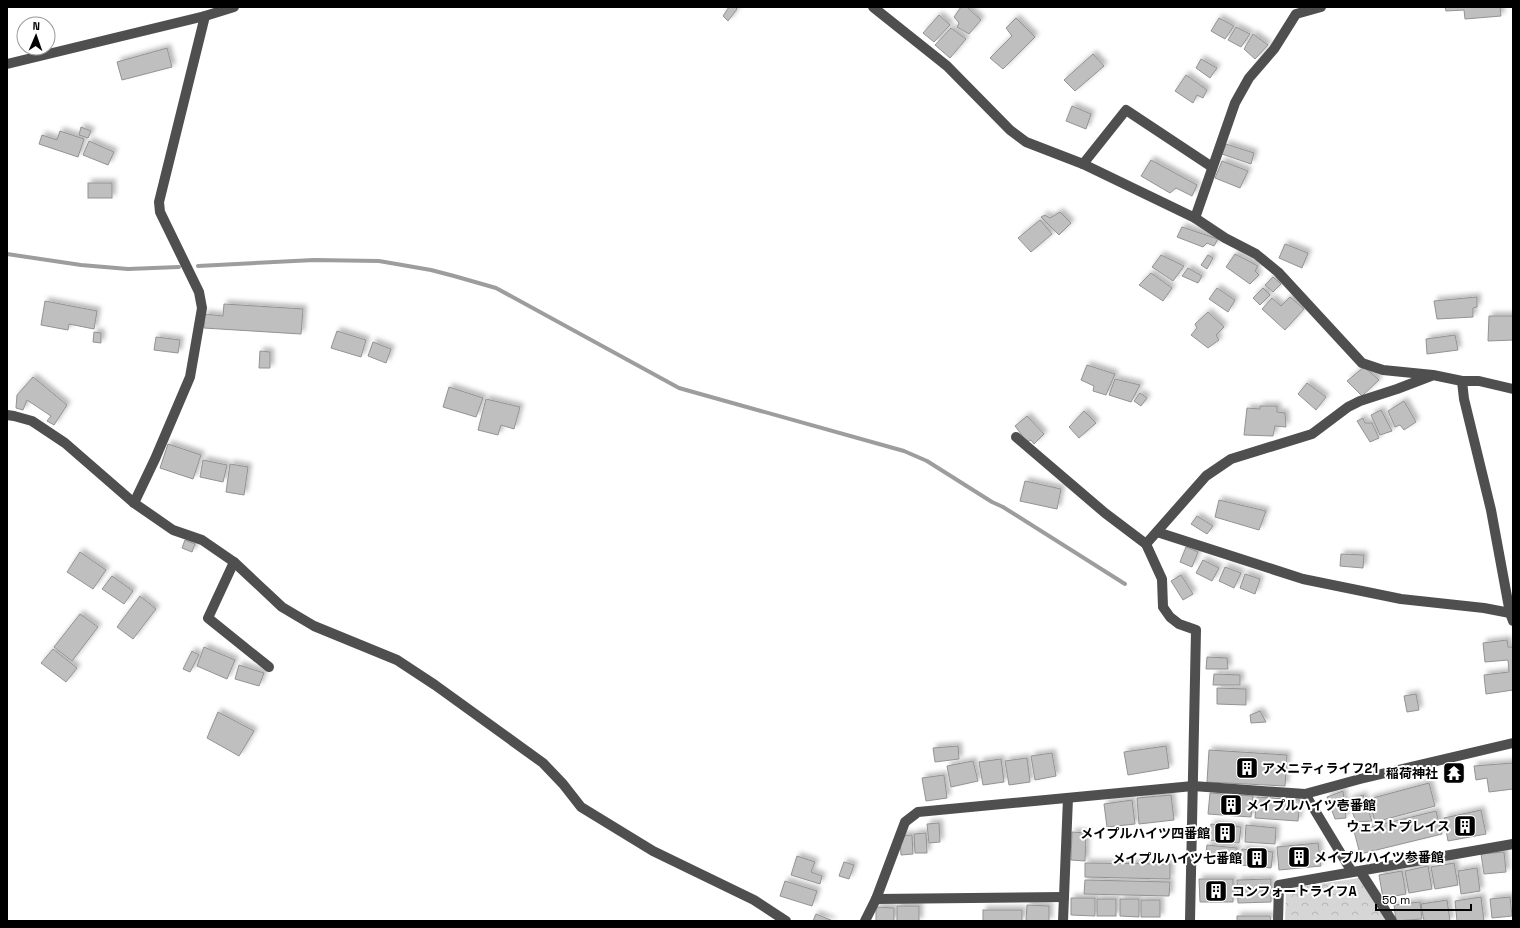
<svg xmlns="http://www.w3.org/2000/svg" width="1520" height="928" viewBox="0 0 1520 928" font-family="'Space Grotesk','Noto Sans JP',sans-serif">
	<defs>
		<pattern id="park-crowns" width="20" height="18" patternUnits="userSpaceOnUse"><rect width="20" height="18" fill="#d6d6d6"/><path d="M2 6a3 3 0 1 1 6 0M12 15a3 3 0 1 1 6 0" fill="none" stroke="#b6b6b6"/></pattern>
		<filter id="shadow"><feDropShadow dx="3.5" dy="-3.5" stdDeviation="2" flood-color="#0004"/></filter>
	</defs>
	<rect width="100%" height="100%" fill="#fff"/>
	<path fill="url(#park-crowns)" d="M 1359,878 L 1386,921 L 1285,921 L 1286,889 Z"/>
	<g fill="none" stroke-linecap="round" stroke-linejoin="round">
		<g stroke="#9d9d9d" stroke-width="4">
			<path d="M 7,254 L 81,265 L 128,269 L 179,267"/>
			<path d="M 198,266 L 314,260 L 379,261 L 431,270 L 454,276 L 496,288 L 679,388 L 904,451 L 927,461 L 992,502 L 1003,507 L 1125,584"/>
		</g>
	</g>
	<g fill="#bfbfbf" stroke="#939393" filter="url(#shadow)">
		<path d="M 729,7 L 735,7 L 737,9 L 728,21 L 723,16 Z"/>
		<path d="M 961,7 L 967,7 L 981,20 L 969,34 L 957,27 L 959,23 L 954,17 Z"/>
		<path d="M 1445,7 L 1500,7 L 1501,16 L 1465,19 L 1464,10 L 1446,11 Z"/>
		<path d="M 939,15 L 950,25 L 934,42 L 923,33 Z"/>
		<path d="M 1016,18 L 1035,37 L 1003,69 L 990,58 L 1012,36 L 1006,28 Z"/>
		<path d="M 1219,18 L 1234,26 L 1225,39 L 1211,31 Z"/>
		<path d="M 1236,27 L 1250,34 L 1241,47 L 1228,40 Z"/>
		<path d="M 951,28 L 966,39 L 950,58 L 935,45 Z"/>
		<path d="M 1253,34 L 1268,45 L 1255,59 L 1244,49 Z"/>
		<path d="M 167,48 L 172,67 L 122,80 L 117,62 Z"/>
		<path d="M 1093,54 L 1104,66 L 1075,91 L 1064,80 Z"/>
		<path d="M 1201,59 L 1217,68 L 1210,78 L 1196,68 Z"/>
		<path d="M 1186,75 L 1207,90 L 1203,98 L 1197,95 L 1193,103 L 1175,91 Z"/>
		<path d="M 1072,106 L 1091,114 L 1086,129 L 1066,121 Z"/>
		<path d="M 81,127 L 91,131 L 88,138 L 79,135 Z"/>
		<path d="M 60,131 L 84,139 L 78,157 L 39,144 L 42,135 L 57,140 Z"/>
		<path d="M 89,141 L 114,152 L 108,165 L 83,155 Z"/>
		<path d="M 1226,144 L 1254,153 L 1251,164 L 1222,154 Z"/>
		<path d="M 1151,160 L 1197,185 L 1192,196 L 1176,188 L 1170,193 L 1141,176 Z"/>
		<path d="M 1222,161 L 1248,171 L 1240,188 L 1215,178 Z"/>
		<rect x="88" y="183" width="24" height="15"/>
		<path d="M 1060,212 L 1071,223 L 1059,235 L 1041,217 L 1045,215 L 1050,218 Z"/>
		<path d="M 1040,220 L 1052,234 L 1031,252 L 1018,238 Z"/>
		<path d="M 1182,227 L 1218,239 L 1214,246 L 1207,243 L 1203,247 L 1177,237 Z"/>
		<path d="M 1285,244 L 1308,253 L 1302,268 L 1279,258 Z"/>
		<path d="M 1235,254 L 1258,266 L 1255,271 L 1259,275 L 1250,284 L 1226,267 Z"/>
		<path d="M 1161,255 L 1184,266 L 1173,281 L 1152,267 Z"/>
		<path d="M 1208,255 L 1213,258 L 1207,269 L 1201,265 Z"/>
		<path d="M 1188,268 L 1202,276 L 1198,283 L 1182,276 Z"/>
		<path d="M 1151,273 L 1172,288 L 1163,301 L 1139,285 Z"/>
		<path d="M 1273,277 L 1281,284 L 1273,292 L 1265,285 Z"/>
		<path d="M 1217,288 L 1235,300 L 1228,312 L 1209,299 Z"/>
		<path d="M 1263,288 L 1270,295 L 1260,305 L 1253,298 Z"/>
		<path d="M 1290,297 L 1304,309 L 1285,330 L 1262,309 L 1272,298 L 1281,306 Z"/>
		<path d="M 1477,297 L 1477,307 L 1473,308 L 1473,317 L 1437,319 L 1434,301 Z"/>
		<path d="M 45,301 L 97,311 L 94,329 L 69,324 L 68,330 L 41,325 Z"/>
		<path d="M 224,304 L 303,309 L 301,334 L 204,328 L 204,314 L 223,316 Z"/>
		<path d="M 1208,312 L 1224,327 L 1216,335 L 1219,340 L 1208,348 L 1191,335 L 1197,328 L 1195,324 Z"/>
		<path d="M 1489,316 L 1513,316 L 1513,340 L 1488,341 Z"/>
		<path d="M 337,331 L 366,340 L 361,357 L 331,348 Z"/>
		<path d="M 94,332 L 101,333 L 101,343 L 93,342 Z"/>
		<path d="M 1455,335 L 1458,350 L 1427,354 L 1426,339 Z"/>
		<path d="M 156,337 L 180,340 L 178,353 L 154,350 Z"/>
		<path d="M 373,342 L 391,349 L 386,363 L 368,356 Z"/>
		<path d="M 260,351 L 270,352 L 270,368 L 259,368 Z"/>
		<path d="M 1087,365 L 1115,374 L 1106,395 L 1093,391 L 1094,386 L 1081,380 Z"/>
		<path d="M 1364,367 L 1379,380 L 1362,396 L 1347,381 Z"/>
		<path d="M 33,377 L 67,405 L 54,425 L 47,421 L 51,416 L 27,400 L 23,410 L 16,408 L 17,395 Z"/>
		<path d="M 1115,379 L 1140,385 L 1131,402 L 1109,395 Z"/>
		<path d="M 1307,383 L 1326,397 L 1316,410 L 1298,394 Z"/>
		<path d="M 449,387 L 483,398 L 476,417 L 443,407 Z"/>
		<path d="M 1140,393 L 1147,398 L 1141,406 L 1134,401 Z"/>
		<path d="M 486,399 L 520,407 L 514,429 L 501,425 L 498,435 L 478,430 Z"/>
		<path d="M 1404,401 L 1416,422 L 1404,430 L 1400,425 L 1395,427 L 1388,411 Z"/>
		<path d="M 1260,406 L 1277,406 L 1277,412 L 1285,413 L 1286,427 L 1275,426 L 1273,436 L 1244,435 L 1247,408 L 1260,409 Z"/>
		<path d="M 1381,410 L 1392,431 L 1380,435 L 1371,415 Z"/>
		<path d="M 1084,411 L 1096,423 L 1079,438 L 1069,427 Z"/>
		<path d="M 1027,416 L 1044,434 L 1034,444 L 1031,440 L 1027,442 L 1015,426 Z"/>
		<path d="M 1363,418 L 1365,423 L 1372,423 L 1379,438 L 1370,442 L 1357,421 Z"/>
		<path d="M 168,444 L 201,455 L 193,479 L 160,468 Z"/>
		<path d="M 203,460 L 227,465 L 223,482 L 200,477 Z"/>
		<path d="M 230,464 L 248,467 L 244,495 L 226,492 Z"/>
		<path d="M 1025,481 L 1061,489 L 1057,509 L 1020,501 Z"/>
		<path d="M 1219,500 L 1266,511 L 1259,530 L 1215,517 Z"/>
		<path d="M 1197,516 L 1213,526 L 1207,534 L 1191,524 Z"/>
		<path d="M 185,540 L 195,544 L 192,552 L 182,548 Z"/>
		<path d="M 1186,547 L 1198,552 L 1192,567 L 1180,562 Z"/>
		<path d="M 80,552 L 106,570 L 93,589 L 67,572 Z"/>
		<path d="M 1341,554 L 1364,555 L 1363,568 L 1340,566 Z"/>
		<path d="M 1203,560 L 1219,568 L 1212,581 L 1196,573 Z"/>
		<path d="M 1225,567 L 1241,573 L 1234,588 L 1219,581 Z"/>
		<path d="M 1245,574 L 1260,579 L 1255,594 L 1240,588 Z"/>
		<path d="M 1181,575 L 1193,594 L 1183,600 L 1171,581 Z"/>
		<path d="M 112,576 L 133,591 L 124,604 L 102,589 Z"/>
		<path d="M 140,596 L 156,609 L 133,639 L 117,627 Z"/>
		<path d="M 80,614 L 98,627 L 72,661 L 54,647 Z"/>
		<path d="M 1507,640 L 1508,647 L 1513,647 L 1513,690 L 1486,694 L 1484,675 L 1509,672 L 1508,660 L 1485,662 L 1483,643 Z"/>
		<path d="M 204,647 L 235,660 L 227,679 L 197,666 Z"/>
		<path d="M 53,649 L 77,668 L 66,682 L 41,663 Z"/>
		<path d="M 192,651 L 199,655 L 190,672 L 183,669 Z"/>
		<path d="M 1207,657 L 1227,658 L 1228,669 L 1206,669 Z"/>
		<path d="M 239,665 L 264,673 L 259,686 L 235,679 Z"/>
		<path d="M 1214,674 L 1240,675 L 1240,685 L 1213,685 Z"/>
		<path d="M 1217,688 L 1246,689 L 1246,705 L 1217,704 Z"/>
		<path d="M 1416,694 L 1419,710 L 1407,712 L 1404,696 Z"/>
		<path d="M 1260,711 L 1266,722 L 1251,723 L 1250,715 Z"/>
		<path d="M 218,712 L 254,731 L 239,756 L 207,738 Z"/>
		<path d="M 958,746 L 959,759 L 935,762 L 933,748 Z"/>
		<path d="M 1166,746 L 1169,768 L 1128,775 L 1124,752 Z"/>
		<path d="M 1209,750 L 1287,755 L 1285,786 L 1207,782 Z"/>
		<path d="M 1052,753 L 1056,776 L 1035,780 L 1031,756 Z"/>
		<path d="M 1027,758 L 1030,782 L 1009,785 L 1005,761 Z"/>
		<path d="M 1001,759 L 1004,782 L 983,785 L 979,762 Z"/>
		<path d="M 973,761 L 978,781 L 951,787 L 947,766 Z"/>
		<path d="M 1513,763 L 1513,789 L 1489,792 L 1487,778 L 1476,780 L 1474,766 Z"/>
		<path d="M 944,775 L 947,798 L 926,801 L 922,778 Z"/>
		<path d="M 1429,783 L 1435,806 L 1375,822 L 1369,799 Z"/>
		<path d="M 1343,791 L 1346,818 L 1335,819 L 1327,797 Z"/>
		<path d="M 1210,793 L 1253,796 L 1251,817 L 1208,814 Z"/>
		<path d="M 1171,795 L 1174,820 L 1139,824 L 1137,798 Z"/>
		<path d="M 1363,795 L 1372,821 L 1356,822 L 1348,800 Z"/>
		<path d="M 1257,797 L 1300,800 L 1298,821 L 1255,818 Z"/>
		<path d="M 1132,800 L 1135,824 L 1107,827 L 1104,804 Z"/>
		<path d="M 1481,810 L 1486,834 L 1448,841 L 1444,818 Z"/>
		<path d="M 1436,811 L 1442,834 L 1360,854 L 1354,831 Z"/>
		<path d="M 939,823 L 940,842 L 929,843 L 927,824 Z"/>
		<path d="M 1211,824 L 1241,827 L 1239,843 L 1209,840 Z"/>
		<path d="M 1246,825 L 1276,828 L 1275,844 L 1245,842 Z"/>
		<path d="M 1072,832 L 1086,833 L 1085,861 L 1071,860 Z"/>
		<path d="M 926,833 L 927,853 L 915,853 L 914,834 Z"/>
		<path d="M 912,835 L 913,854 L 901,855 L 900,836 Z"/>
		<path d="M 1318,843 L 1321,866 L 1279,870 L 1277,847 Z"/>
		<path d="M 1207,845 L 1237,848 L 1236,864 L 1205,861 Z"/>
		<path d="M 1242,849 L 1273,852 L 1271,868 L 1241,865 Z"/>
		<path d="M 1504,852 L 1506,872 L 1484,874 L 1481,854 Z"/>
		<path d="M 797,856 L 815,862 L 811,872 L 822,876 L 820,884 L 791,875 Z"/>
		<path d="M 844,862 L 854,865 L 849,879 L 839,876 Z"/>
		<path d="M 1085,863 L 1170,864 L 1170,879 L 1085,877 Z"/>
		<path d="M 1454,863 L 1458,885 L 1435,889 L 1431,867 Z"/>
		<path d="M 1428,866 L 1432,889 L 1409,893 L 1405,871 Z"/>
		<path d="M 1477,868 L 1480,891 L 1461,894 L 1458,871 Z"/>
		<path d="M 1402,871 L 1406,894 L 1383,898 L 1379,875 Z"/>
		<path d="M 1199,879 L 1233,879 L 1233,902 L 1200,902 Z"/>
		<path d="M 1271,879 L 1271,902 L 1238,903 L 1237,880 Z"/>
		<path d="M 1085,880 L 1170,882 L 1169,896 L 1084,894 Z"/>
		<path d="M 785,881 L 817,891 L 812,906 L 780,896 Z"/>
		<path d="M 1481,897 L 1484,921 L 1457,921 L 1455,901 Z"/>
		<path d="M 1510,897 L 1512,916 L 1492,918 L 1490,899 Z"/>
		<path d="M 1071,898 L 1095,898 L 1095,916 L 1071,915 Z"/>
		<rect x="1097" y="899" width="19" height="17"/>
		<path d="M 1120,899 L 1139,899 L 1139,917 L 1120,916 Z"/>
		<rect x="1141" y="900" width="19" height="17"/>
		<path d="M 1447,900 L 1450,921 L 1424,921 L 1421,904 Z"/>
		<path d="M 1420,902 L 1422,919 L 1396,921 L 1394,905 Z"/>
		<path d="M 1027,905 L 1049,906 L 1049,921 L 1026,921 Z"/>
		<rect x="897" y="906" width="22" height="15"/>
		<path d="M 876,907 L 894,908 L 894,921 L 876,921 Z"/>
		<rect x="983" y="910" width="39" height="11"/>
		<path d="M 816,914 L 833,921 L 813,921 Z"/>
		<path d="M 1237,916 L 1270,916 L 1271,921 L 1237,921 Z"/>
	</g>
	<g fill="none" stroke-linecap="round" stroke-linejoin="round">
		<g stroke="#4f4f4f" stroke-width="10">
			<path d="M 873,7 L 947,66 L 1010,130 L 1026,142 L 1083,164 L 1195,218 L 1225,238 L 1256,254 L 1278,272 L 1362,363 L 1383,370 L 1433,375 L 1462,381 L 1479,381 L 1513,389"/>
			<path d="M 7,64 L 205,16 L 234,7"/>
			<path d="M 1083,164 L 1126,110 L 1212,167"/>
			<path d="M 1195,218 L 1235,103 L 1249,78 L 1274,49 L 1296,14 L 1321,7"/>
			<path d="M 1462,381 L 1464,399 L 1491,510 L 1510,613"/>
			<path d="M 7,415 L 14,416 L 32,421 L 65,443 L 134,503 L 173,530 L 202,540 L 234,562 L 282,607 L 314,626 L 397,660 L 435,685 L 543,763 L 563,784 L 581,807 L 653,851 L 754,900 L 786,921"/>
			<path d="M 1016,437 L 1105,513 L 1146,544 L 1162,579 L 1163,607 L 1170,617 L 1179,624 L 1196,630 L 1190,921"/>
			<path d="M 134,503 L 155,459 L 190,377 L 202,308 L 199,292 L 160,212 L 159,202 L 205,16"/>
			<path d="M 1157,532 L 1303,579 L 1401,599 L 1484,608 L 1510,613 L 1513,621"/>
			<path d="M 1146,544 L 1206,476 L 1231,459 L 1312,434 L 1348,407 L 1360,401 L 1397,389 L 1431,376"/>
			<path d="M 234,562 L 208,618 L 269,667"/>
			<path d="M 1305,794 L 1352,872"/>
			<path d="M 1360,871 L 1392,921"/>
			<path d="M 876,899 L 1064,897"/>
			<path d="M 865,921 L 876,899 L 905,822 L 918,812 L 1193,786 L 1305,794 L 1360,779 L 1513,743"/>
			<path d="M 1063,921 L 1068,798"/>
			<path d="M 1278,921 L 1279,885 L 1513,844"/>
		</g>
	</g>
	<defs>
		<g id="building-square" transform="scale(1.15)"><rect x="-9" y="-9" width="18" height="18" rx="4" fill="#000" stroke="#fff"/><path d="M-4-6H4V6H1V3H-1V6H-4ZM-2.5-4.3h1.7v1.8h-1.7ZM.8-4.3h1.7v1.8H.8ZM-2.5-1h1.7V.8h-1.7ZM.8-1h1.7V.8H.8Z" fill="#fff"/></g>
		<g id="temple-square" transform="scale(1.15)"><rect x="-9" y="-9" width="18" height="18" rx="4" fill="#000" stroke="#fff"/><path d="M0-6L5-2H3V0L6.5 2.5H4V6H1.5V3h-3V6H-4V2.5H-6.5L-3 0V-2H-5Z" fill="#fff"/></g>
	</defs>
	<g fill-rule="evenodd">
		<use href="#building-square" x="1247" y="768"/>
		<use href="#temple-square" x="1454" y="773"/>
		<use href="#building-square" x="1231" y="805"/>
		<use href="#building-square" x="1465" y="826"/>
		<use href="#building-square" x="1225" y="833"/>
		<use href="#building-square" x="1299" y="857"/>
		<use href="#building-square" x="1257" y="858"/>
		<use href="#building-square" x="1216" y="891"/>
	</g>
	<g text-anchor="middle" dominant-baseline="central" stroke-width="4" stroke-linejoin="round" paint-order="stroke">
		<g font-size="13" font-weight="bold" fill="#000" stroke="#fff" text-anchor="start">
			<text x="1262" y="768">アメニティライフ21</text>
			<text x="1438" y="773" text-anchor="end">稲荷神社</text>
			<text x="1246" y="805">メイプルハイツ壱番館</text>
			<text x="1450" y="826" text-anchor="end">ウェストプレイス</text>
			<text x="1210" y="833" text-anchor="end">メイプルハイツ四番館</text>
			<text x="1314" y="857">メイプルハイツ参番館</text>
			<text x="1242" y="858" text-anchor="end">メイプルハイツ七番館</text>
			<text x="1232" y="891">コンフォートライフA</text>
		</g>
	</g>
	<rect width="1520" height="928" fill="none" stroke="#000000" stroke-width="16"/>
	<g transform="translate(36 36) rotate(2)"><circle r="19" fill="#ffffff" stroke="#999999"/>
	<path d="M0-3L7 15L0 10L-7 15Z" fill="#000000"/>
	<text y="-6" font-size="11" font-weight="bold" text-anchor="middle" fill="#000000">N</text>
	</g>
	<path d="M1376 904v6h95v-6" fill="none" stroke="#000000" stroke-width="2"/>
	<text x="1382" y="904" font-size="12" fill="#000000" stroke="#ffffff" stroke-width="3" paint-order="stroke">50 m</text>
</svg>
